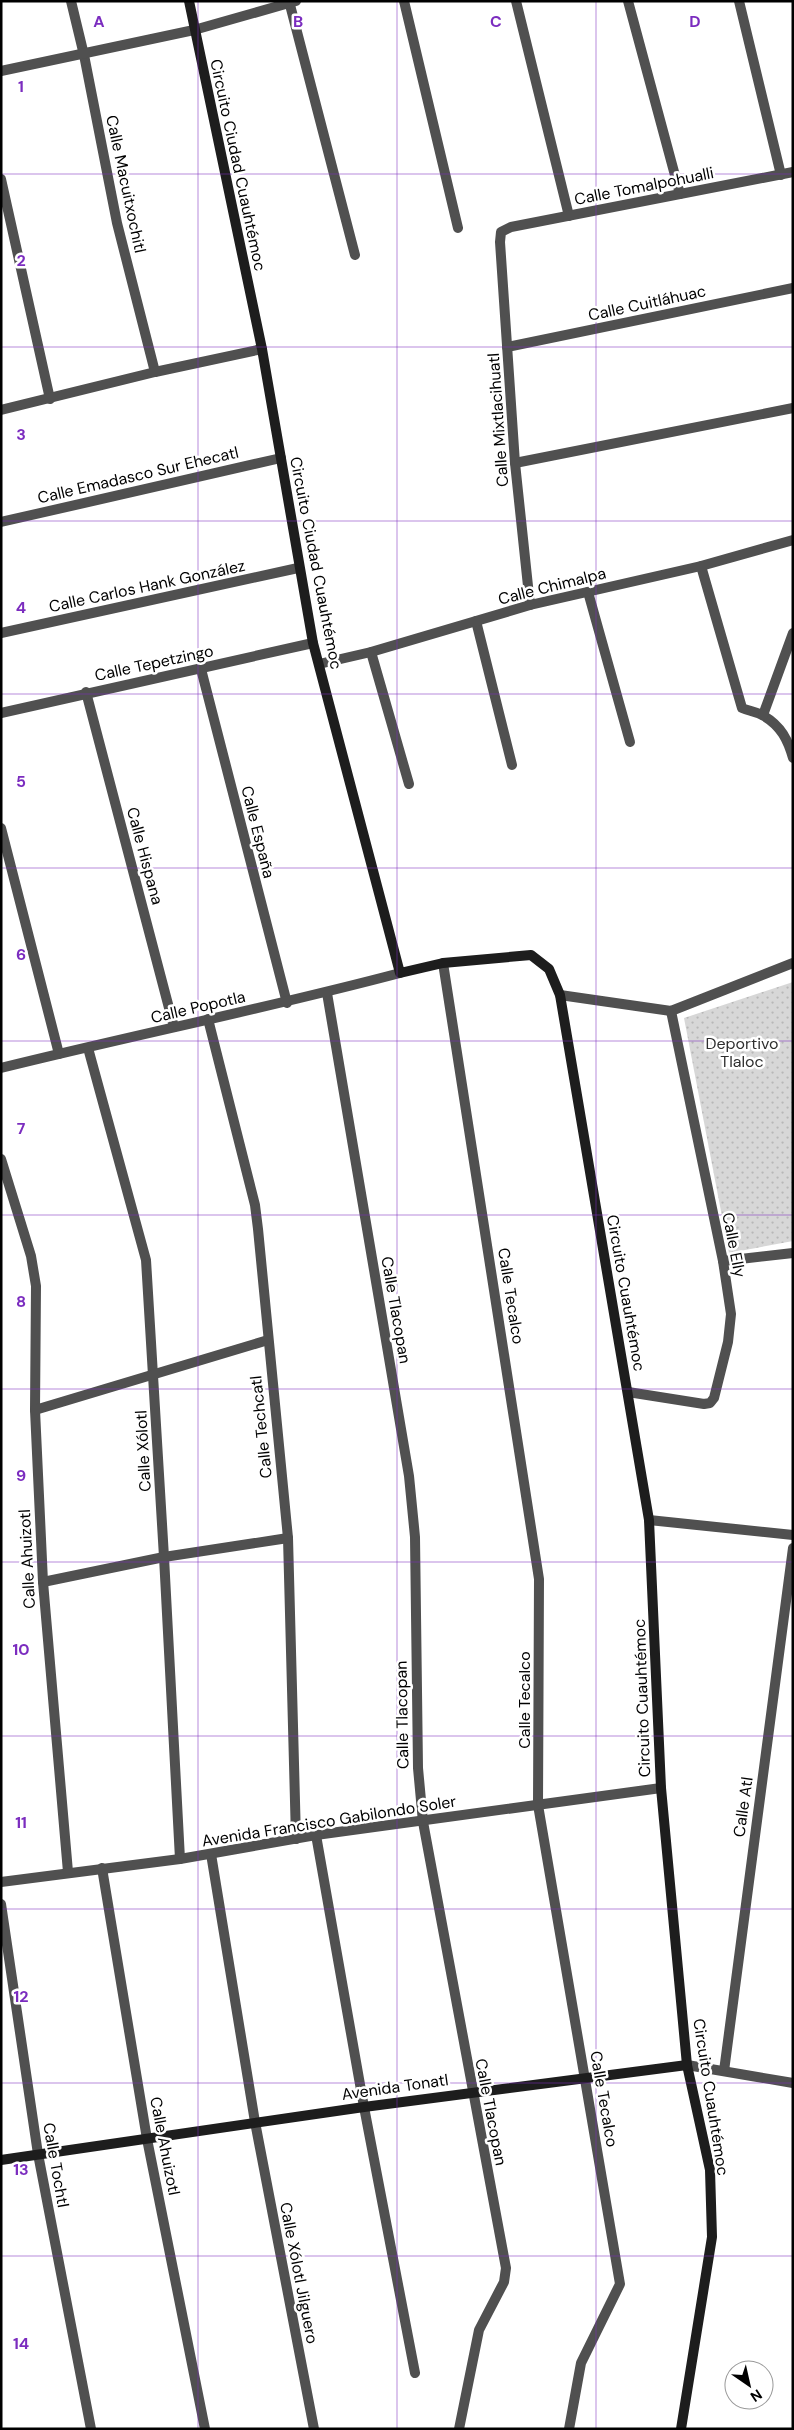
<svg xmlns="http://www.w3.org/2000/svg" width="794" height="2430" viewBox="0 0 794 2430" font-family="'DM Sans',sans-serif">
	<defs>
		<pattern id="park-dots" width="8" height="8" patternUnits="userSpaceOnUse" patternTransform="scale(1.25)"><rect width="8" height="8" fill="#d7d7d7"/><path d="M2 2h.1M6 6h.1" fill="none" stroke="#b7b7b7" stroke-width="1.8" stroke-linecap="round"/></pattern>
	</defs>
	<rect width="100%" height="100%" fill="#fff"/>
	<path fill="url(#park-dots)" d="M 793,982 L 793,1241 L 729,1253 L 684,1018 Z"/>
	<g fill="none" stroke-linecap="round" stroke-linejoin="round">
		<g stroke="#505050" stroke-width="10">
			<path d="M 71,1 L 84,55 L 117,223 L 155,372"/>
			<path d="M 289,1 L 355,255"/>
			<path d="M 404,1 L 458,228"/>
			<path d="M 516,1 L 569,216"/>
			<path d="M 628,1 L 680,194"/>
			<path d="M 739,1 L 781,175"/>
			<path d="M 1,71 L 194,30 L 296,1"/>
			<path d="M 1,179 L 50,399"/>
			<path d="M 507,347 L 793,288"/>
			<path d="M 1,410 L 155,372 L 262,349"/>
			<path d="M 515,463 L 793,408"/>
			<path d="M 1,522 L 281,458"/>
			<path d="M 701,566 L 742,708 C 749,711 758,712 764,716 C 781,726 788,740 793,758"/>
			<path d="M 588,592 L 630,742"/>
			<path d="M 530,605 L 515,463 L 500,242 L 501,232 L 511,227 L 793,172"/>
			<path d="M 476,621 L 512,765"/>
			<path d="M 1,633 L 298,568"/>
			<path d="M 371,652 L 409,784"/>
			<path d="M 319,664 L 371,652 L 530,605 L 701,566 L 793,540"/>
			<path d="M 201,669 L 287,1003"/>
			<path d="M 86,692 L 174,1027"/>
			<path d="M 1,713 L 313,643"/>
			<path d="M 763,715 L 793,633"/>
			<path d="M 1,828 L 59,1054"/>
			<path d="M 443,963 L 539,1579 L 538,1805 L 620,2284 L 581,2363 L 569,2429"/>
			<path d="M 327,993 L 409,1476 L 415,1537 L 418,1768 L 423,1822 L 506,2268 L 504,2282 L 479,2330 L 459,2429"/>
			<path d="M 560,995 L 671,1011 L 793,963"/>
			<path d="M 208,1019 L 255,1205 L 258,1229 L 288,1538 L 296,1839"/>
			<path d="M 88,1048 L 146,1260 L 164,1557 L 180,1859"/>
			<path d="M 1,1068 C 134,1035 268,1008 400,973"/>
			<path d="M 1,1159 L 31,1256 L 36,1286 L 35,1410 L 43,1582 L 68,1872"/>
			<path d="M 723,1261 L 793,1253"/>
			<path d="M 628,1392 L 704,1404 L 710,1403 L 714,1398 L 728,1342 L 731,1314 L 723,1261 L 671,1011"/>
			<path d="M 35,1410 L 268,1340"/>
			<path d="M 649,1520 L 793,1535"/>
			<path d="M 43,1582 L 164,1557 L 288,1538"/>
			<path d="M 316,1835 L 364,2107 L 415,2373"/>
			<path d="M 211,1854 L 255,2122 L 314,2429"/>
			<path d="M 102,1868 L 147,2139 L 205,2429"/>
			<path d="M 1,1882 L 180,1859 L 316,1835 L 661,1788"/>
			<path d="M 1,1904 L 38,2154 L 91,2429"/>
			<path d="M 687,2065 L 793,2083"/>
			<path d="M 724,2071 L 793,1548"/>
		</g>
		<g stroke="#1d1d1d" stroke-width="10">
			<path d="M 189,1 L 262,349 L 313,643 L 400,973 L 443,963 L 531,955 L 549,969 L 560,995 L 649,1520 L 661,1788 L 687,2065 L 710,2170 L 712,2237 L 681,2429"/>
			<path d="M 1,2160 L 364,2107 L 687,2065"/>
		</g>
	</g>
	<path fill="none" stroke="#7b2cbf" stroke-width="1" stroke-opacity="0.55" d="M 198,1 L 198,2429M 397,1 L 397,2429M 596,1 L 596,2429M 1,174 L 793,174M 1,347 L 793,347M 1,521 L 793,521M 1,694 L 793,694M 1,868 L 793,868M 1,1041 L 793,1041M 1,1215 L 793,1215M 1,1389 L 793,1389M 1,1562 L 793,1562M 1,1736 L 793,1736M 1,1909 L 793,1909M 1,2083 L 793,2083M 1,2256 L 793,2256"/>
	<g text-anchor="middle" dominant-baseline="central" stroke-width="5" stroke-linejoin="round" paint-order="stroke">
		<g font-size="16" fill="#000" stroke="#fff">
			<text transform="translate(238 165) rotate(78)">Circuito Ciudad Cuauhtémoc</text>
			<text transform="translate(126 184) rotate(78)">Calle Macuitxochitl</text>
			<text transform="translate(644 186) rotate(-11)">Calle Tomalpohualli</text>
			<text transform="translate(647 303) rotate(-12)">Calle Cuitláhuac</text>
			<text transform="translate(498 420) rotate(-94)">Calle Mixtlacihuatl</text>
			<text transform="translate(138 475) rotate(-13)">Calle Emadasco Sur Ehecatl</text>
			<text transform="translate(316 563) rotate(79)">Circuito Ciudad Cuauhtémoc</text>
			<text transform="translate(147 586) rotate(-12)">Calle Carlos Hank González</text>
			<text transform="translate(552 586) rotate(-14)">Calle Chimalpa</text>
			<text transform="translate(154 663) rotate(-12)">Calle Tepetzingo</text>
			<text transform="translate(258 832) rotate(76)">Calle España</text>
			<text transform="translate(145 856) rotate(75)">Calle Hispana</text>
			<text transform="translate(198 1007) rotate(-13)">Calle Popotla</text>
			<text transform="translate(734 1245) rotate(79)">Calle Elly</text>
			<text transform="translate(626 1293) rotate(80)">Circuito Cuauhtémoc</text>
			<text transform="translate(511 1296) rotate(81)">Calle Tecalco</text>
			<text transform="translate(396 1310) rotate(80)">Calle Tlacopan</text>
			<text transform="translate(261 1427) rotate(-96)">Calle Techcatl</text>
			<text transform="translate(143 1451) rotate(-93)">Calle Xólotl</text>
			<text transform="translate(27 1559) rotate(-93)">Calle Ahuizotl</text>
			<text transform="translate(642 1698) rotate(-92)">Circuito Cuauhtémoc</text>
			<text transform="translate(524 1700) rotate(-90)">Calle Tecalco</text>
			<text transform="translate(402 1715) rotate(-91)">Calle Tlacopan</text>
			<text transform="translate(743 1807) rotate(-82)">Calle Atl</text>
			<text transform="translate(329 1821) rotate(-9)">Avenida Francisco Gabilondo Soler</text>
			<text transform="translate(395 2087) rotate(-8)">Avenida Tonatl</text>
			<text transform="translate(711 2097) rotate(81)">Circuito Cuauhtémoc</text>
			<text transform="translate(604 2099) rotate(80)">Calle Tecalco</text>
			<text transform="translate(491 2112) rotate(79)">Calle Tlacopan</text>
			<text transform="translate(165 2146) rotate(79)">Calle Ahuizotl</text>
			<text transform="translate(56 2165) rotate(80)">Calle Tochtl</text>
			<text transform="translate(299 2273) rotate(79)">Calle Xólotl Jilguero</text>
		</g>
		<g font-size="16" fill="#2e2e2e" stroke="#fff">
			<text x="742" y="1043">Deportivo<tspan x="742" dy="18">Tlaloc</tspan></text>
		</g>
	</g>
	<g font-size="16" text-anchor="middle" font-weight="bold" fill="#7b2cbf" stroke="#fff" stroke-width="5" stroke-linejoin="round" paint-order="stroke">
		<text x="99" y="27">A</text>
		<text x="298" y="27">B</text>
		<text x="496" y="27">C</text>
		<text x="695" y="27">D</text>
		<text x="21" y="92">1</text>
		<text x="21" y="266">2</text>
		<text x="21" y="440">3</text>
		<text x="21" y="613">4</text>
		<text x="21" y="787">5</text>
		<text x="21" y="960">6</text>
		<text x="21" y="1134">7</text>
		<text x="21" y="1307">8</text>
		<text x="21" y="1481">9</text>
		<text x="21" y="1655">10</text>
		<text x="21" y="1828">11</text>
		<text x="21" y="2002">12</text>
		<text x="21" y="2175">13</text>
		<text x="21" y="2349">14</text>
	</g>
	<rect width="794" height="2430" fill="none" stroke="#000000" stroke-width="5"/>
	<g transform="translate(749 2385) rotate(146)"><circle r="24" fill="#ffffff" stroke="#999999"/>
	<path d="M0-4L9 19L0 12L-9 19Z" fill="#000000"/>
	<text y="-8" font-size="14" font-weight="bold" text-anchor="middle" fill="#000000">N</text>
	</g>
</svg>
